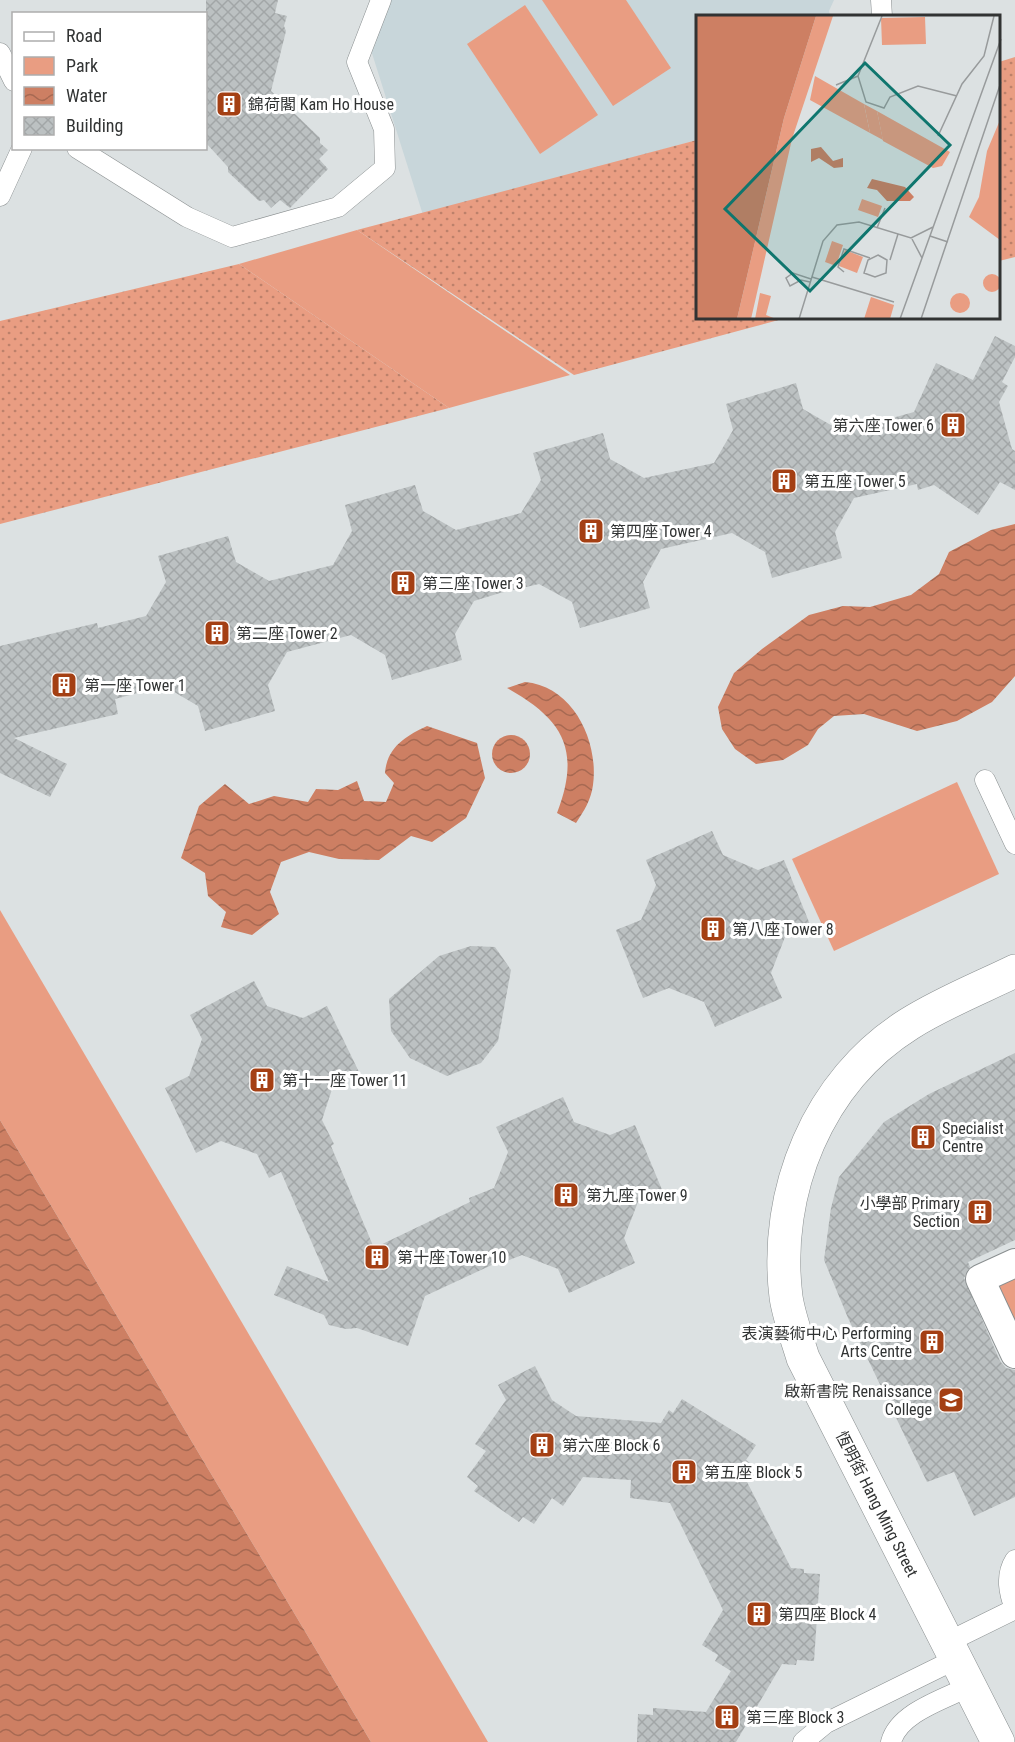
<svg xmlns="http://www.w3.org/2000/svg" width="1015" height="1742" viewBox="0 0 1015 1742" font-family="'Roboto Condensed','Noto Sans TC',sans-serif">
	<defs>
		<pattern id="grass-dots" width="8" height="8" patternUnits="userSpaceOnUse" patternTransform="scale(1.5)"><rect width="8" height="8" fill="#e99d82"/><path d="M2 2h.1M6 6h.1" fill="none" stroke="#bd816b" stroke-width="1.8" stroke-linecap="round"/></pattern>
		<pattern id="water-waves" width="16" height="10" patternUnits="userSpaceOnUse" patternTransform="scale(1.5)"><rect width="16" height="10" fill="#cd7f63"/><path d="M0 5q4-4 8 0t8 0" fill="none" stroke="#a76952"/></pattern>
		<pattern id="building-cross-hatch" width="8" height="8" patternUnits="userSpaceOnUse" patternTransform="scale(1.5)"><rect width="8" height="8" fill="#bcc1c2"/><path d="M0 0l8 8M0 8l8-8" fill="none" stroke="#a2a6a7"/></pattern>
	</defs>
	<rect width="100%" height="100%" fill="#dce1e2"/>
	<path fill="#c8d6da" d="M 391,0 L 834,0 L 829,11 L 830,16 L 697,16 L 697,140 L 423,215 L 370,47 Z"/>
	<g fill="url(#grass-dots)">
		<path d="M 1015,57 L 1015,257 L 999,261 L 999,62 Z"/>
		<path d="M 697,140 L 697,318 L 786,318 L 574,375 L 357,230 Z"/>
		<path d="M 239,264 L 449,408 L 0,524 L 0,321 Z"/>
	</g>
	<g fill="#e99d82">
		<path d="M 542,0 L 626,0 L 671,68 L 613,106 Z"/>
		<path d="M 525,5 L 598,115 L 540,154 L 467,44 Z"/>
		<path d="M 357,230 L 570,375 L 449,408 L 239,264 Z"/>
		<path d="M 957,782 L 999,874 L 834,951 L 792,859 Z"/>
		<path d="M 0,910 L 488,1742 L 371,1742 L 0,1120 Z"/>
		<path d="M 1015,1272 L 1015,1332 L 992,1282 Z"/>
	</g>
	<g fill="url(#water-waves)">
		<path d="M 1015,524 L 1015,676 L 992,702 L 957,721 L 917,731 L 864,714 L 834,716 L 818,729 L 808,745 L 783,760 L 756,764 L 735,749 L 722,729 L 718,707 L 734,673 L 762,649 L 809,615 L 843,606 L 870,607 L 911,595 L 939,574 L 949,552 L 991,530 Z"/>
		<path d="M 525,682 C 573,686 599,741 593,785 C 591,800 584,811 576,823 L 557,813 C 581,750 564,720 507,688 Z"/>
		<path d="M 427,726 L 477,743 L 485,778 L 466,818 L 432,842 L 411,836 L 379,860 L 339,859 L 309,852 L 281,862 L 270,892 L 279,914 L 252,935 L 221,927 L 226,912 L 208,896 L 205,873 L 181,858 L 199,806 L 225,784 L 249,804 L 274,796 L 308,802 L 316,789 L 338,790 L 357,781 L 364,801 L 386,802 L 394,783 L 385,773 C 387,747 406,736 427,726 Z"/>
		<circle cx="511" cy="754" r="19"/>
		<path d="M 0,1120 L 371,1742 L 0,1742 Z"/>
	</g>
	<g fill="url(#building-cross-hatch)">
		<path d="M 206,0 L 278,0 L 275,13 L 287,16 L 284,26 L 286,31 L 271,91 L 320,138 L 320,143 L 328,150 L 319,159 L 328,169 L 290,208 L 280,200 L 271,208 L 264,200 L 259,201 L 228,172 L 228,167 L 206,143 Z"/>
		<path d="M 995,336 L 1015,346 L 1015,357 L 1002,382 L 1008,386 L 999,402 L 1012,449 L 1015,451 L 1015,490 L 1000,482 L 978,515 L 934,485 L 918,490 L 917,484 L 854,498 L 835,532 L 842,558 L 772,578 L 765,552 L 732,533 L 661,549 L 643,582 L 650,608 L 580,628 L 572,602 L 539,584 L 500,593 L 474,601 L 455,634 L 462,660 L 392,680 L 385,655 L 351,635 L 287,652 L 268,685 L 275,711 L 205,731 L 198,706 L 164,686 L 115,699 L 118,714 L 14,738 L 67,764 L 50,797 L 0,773 L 0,646 L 97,623 L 98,628 L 146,616 L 166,582 L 158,556 L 228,536 L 236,562 L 269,581 L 333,565 L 352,531 L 345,505 L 415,485 L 423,511 L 456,530 L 521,513 L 541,480 L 533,453 L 603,433 L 610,459 L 644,478 L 714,463 L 733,430 L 726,404 L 796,383 L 803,409 L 836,428 L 862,422 L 863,426 L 914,412 L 936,363 L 973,380 Z"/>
		<path d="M 712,831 L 723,855 L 758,870 L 784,860 L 811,927 L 785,937 L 771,973 L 782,998 L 715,1027 L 704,1002 L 669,988 L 643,998 L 616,930 L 641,920 L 656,885 L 646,860 Z"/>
		<path d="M 471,946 L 495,947 L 511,970 L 498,1041 L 481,1063 L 447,1076 L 410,1058 L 391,1031 L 389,999 L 439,956 Z"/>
		<path d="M 254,981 L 267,1006 L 303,1018 L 327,1006 L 359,1072 L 334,1083 L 322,1120 L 334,1144 L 331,1146 L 374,1248 L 470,1202 L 469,1198 L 494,1188 L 508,1152 L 496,1127 L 563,1097 L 574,1122 L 610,1135 L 635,1125 L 663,1192 L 638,1202 L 624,1238 L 635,1263 L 569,1293 L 558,1269 L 522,1255 L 497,1265 L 496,1263 L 425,1296 L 408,1346 L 357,1328 L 346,1329 L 329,1325 L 324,1315 L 274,1295 L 287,1266 L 329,1282 L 281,1172 L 269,1178 L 257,1154 L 221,1141 L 196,1153 L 165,1088 L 189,1076 L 202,1039 L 190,1015 Z"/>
		<path d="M 1015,1053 L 1015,1240 L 968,1262 L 970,1267 L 964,1278 L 1000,1361 L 1006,1368 L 1015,1370 L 1015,1497 L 974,1516 L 954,1472 L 927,1482 L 848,1318 L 824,1260 L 831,1208 L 839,1177 L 884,1122 L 929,1094 Z"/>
		<path d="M 535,1366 L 552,1400 L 576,1416 L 661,1423 L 669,1410 L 673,1413 L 682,1399 L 756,1445 L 746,1460 L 750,1463 L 743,1474 L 791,1568 L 804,1569 L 804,1573 L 820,1574 L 814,1661 L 797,1660 L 796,1665 L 782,1664 L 736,1742 L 637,1742 L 638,1714 L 653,1715 L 653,1708 L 706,1712 L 731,1671 L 715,1661 L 718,1655 L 702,1645 L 723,1610 L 670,1503 L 630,1498 L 631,1480 L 583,1477 L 563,1506 L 552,1498 L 534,1524 L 523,1517 L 519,1522 L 474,1491 L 478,1486 L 467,1477 L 486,1451 L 475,1444 L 506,1400 L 498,1385 Z"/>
	</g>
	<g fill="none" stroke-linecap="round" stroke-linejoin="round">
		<g stroke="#8a8f90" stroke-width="21">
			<g id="service">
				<path d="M 881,0 L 882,16"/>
				<path d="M 0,53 L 14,81"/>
				<path d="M 77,148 L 187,217 L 232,237 L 338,207 L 385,168 L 384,129 L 357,62 L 381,0"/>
				<path d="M 0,196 L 22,148"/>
				<path d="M 985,780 L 1015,844"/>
				<path d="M 948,1642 L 1015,1609 C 1009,1593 1005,1576 1015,1560"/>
				<path d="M 803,1742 L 826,1723 L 956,1659"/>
				<path d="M 891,1742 C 899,1712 945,1699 970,1686"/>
			</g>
		</g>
		<g stroke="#8a8f90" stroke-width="30">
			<path id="pedestrian" d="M 1015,1263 L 980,1279 L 1015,1354"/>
		</g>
		<g stroke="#8a8f90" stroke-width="34">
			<path id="minor" d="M 998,1742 L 803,1358 C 797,1338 789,1317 786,1297 C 773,1192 818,1081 909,1024 C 942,1003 980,988 1015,971"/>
		</g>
		<use href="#service" stroke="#fff" stroke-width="20"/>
		<use href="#pedestrian" stroke="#fff" stroke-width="28"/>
		<use href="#minor" stroke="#fff" stroke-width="33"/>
	</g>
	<defs>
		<g id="building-square" transform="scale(1.35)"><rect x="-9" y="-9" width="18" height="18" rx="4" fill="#a43f13" stroke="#fff"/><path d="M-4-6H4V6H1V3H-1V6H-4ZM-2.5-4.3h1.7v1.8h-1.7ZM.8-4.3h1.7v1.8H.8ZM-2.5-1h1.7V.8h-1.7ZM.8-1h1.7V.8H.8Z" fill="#fff"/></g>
		<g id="school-square" transform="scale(1.35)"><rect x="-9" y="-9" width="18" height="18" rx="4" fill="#a43f13" stroke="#fff"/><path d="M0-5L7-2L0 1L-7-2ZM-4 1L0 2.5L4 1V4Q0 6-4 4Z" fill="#fff"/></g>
	</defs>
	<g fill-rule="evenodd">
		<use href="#building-square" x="229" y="104"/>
		<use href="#building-square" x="953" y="425"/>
		<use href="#building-square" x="784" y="481"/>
		<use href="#building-square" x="591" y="531"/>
		<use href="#building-square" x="403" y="583"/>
		<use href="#building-square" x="217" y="633"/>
		<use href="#building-square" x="64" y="685"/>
		<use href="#building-square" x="713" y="929"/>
		<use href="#building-square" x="262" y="1080"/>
		<use href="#building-square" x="923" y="1137"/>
		<use href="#building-square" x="566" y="1195"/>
		<use href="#building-square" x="980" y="1212"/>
		<use href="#building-square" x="377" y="1257"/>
		<use href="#building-square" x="932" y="1342"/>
		<use href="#school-square" x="951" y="1400"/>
		<use href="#building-square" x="542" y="1445"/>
		<use href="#building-square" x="684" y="1472"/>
		<use href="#building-square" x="759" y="1614"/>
		<use href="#building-square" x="727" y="1717"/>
	</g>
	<g text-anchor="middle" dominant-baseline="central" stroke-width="6" stroke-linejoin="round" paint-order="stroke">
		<g font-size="16" fill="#313333" stroke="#fff" text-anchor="start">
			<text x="248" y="104">錦荷閣 Kam Ho House</text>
			<text x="934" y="425" text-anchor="end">第六座 Tower 6</text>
			<text x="804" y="481">第五座 Tower 5</text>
			<text x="610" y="531">第四座 Tower 4</text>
			<text x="422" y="583">第三座 Tower 3</text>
			<text x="236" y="633">第二座 Tower 2</text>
			<text x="84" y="685">第一座 Tower 1</text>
			<text x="732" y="929">第八座 Tower 8</text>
			<text x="282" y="1080">第十一座 Tower 11</text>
			<text x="942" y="1128">Specialist<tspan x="942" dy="18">Centre</tspan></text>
			<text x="586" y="1195">第九座 Tower 9</text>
			<text x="960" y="1203" text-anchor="end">小學部 Primary<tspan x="960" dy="18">Section</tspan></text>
			<text x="397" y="1257">第十座 Tower 10</text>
			<text x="912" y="1333" text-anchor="end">表演藝術中心 Performing<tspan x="912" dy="18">Arts Centre</tspan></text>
			<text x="932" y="1391" text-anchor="end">啟新書院 Renaissance<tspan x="932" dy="18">College</tspan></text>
			<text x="562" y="1445">第六座 Block 6</text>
			<text x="704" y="1472">第五座 Block 5</text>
			<text x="778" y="1614">第四座 Block 4</text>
			<text x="746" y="1717">第三座 Block 3</text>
		</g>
		<g font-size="16" fill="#313333" stroke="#fff">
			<text transform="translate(877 1504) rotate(63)">恆明街 Hang Ming Street</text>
		</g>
	</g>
	<g transform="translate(696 15)">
		<rect width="304" height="304" fill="#dce1e2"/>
		<path d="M 119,61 L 168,89 L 174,118 L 114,85 ZM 181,96 L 254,137 L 246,151 L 237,153 L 187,126 Z" fill="#e99d82"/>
		<path d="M 120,1 L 137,1 L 96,124 L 55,304 L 41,304 L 88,103 ZM 229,2 L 230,29 L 186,30 L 185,3 ZM 168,89 L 181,96 L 187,125 L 174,118 ZM 304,105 L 304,225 L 273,202 L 283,182 L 291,136 ZM 166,184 L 186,191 L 182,202 L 162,195 ZM 136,226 L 147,230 L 140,251 L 129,247 ZM 149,235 L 167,242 L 161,258 L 143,251 ZM287 268a9 9 0 1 1 18 0a9 9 0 1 1-18 0ZM254 288a10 10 0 1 1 20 0a10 10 0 1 1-20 0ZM 64,278 L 75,281 L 70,300 L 80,304 L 59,304 ZM 175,282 L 198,290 L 194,304 L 168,304 Z" fill="#e99d82"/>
		<path d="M 0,1 L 120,1 L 88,103 L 41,304 L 0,304 ZM 125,132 L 137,146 L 147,143 L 147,152 L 138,153 L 123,143 L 115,147 L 115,134 ZM 176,164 L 209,172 L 218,182 L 214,186 L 191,186 L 181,175 L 171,173 Z" fill="#cd7f63"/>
		<path fill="none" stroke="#989b9c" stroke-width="1.5" d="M 186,1 L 162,61 L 170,87 L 188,93 L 194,82 L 222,71 L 261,81M 140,70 L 162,61M 242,121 L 266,69 L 288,41 L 298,1M 181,213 L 189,193M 234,221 L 252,227M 216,224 L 226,243M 182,240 L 191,245 L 190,258 L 179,262 L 168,258 L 172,245 ZM 194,245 L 202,219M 148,257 L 142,252 L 148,234 L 174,243M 116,262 L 198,287M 114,267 L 105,265 L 94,271 L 90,263 L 97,258 L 115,264M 103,304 L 127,226 L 141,210 L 163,207 L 215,223 L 237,212M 204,304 L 305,24M 225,304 L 305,67"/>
		<path fill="#0f766e" fill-opacity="0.15" stroke="#0f766e" stroke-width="3" d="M 169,48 L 254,130 L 114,276 L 29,194 Z"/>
		<rect width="304" height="304" fill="none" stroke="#313333" stroke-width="3"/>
	</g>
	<rect x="12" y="12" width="195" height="138" fill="#ffffff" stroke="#adadad" stroke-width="1.5"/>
	<rect x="24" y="32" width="30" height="9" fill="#ffffff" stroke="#adadad" stroke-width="1.5"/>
	<text x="66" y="42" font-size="18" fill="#313333">Road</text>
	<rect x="24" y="57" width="30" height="18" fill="#e99d82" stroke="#adadad" stroke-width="1.5"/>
	<text x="66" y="72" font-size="18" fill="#313333">Park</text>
	<rect x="24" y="87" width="30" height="18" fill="url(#water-waves)" stroke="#adadad" stroke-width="1.5"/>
	<text x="66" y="102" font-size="18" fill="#313333">Water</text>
	<rect x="24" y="117" width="30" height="18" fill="url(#building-cross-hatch)" stroke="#adadad" stroke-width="1.5"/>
	<text x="66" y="132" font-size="18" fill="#313333">Building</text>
</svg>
